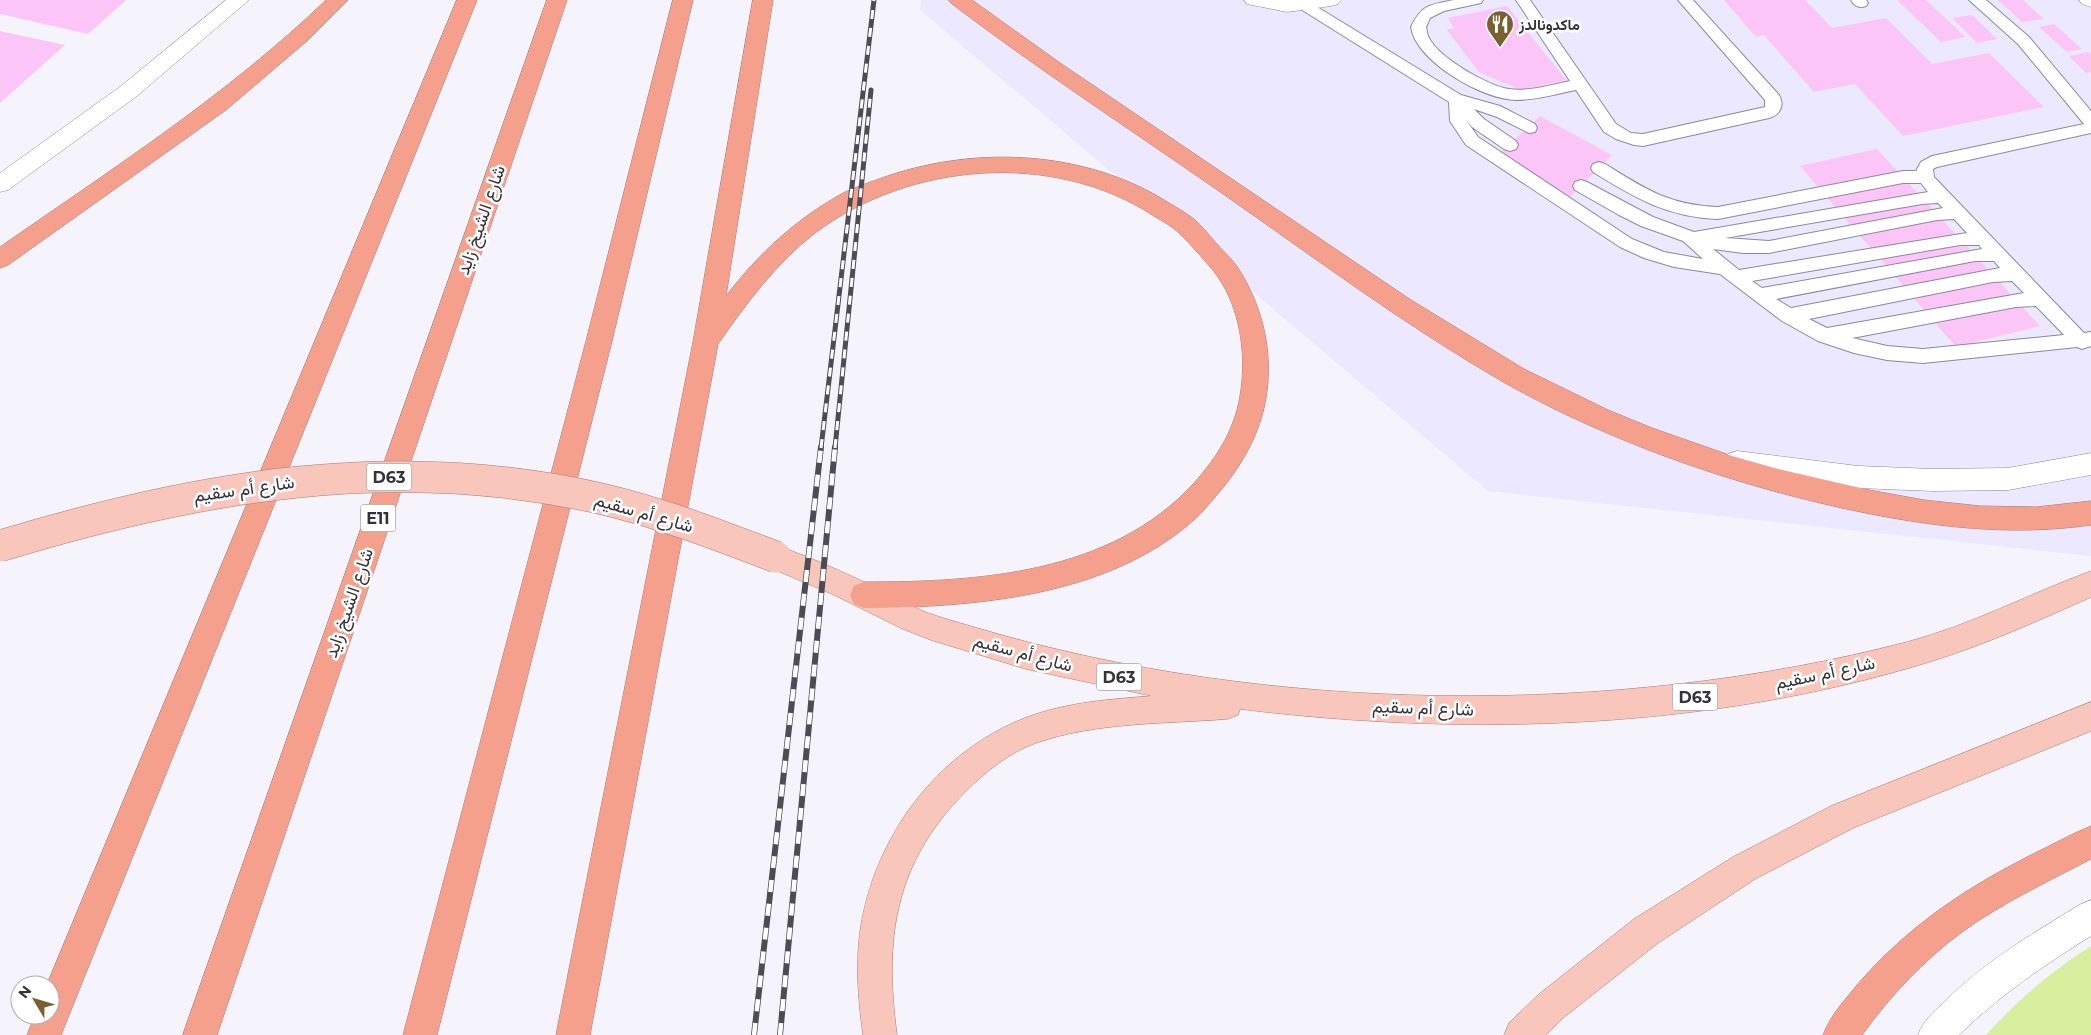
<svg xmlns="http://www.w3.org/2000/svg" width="2091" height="1035" viewBox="0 0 2091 1035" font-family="Montserrat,Vazirmatn,sans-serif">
	<rect width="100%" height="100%" fill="#f5f4fd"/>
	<path fill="#ebe8ff" d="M 921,0 L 2091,0 L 2091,556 L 1488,491 L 920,10 Z"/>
	<path fill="#d9ef9f" d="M 2091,946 L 2091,1035 L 1986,1035 C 2018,1000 2051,971 2091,946 Z"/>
	<g fill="#fbc5f7">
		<path d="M 0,0 L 126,0 L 88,34 L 0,14 Z"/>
		<path d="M 1724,0 L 1805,0 L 1832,28 L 1886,18 L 1932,64 L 1989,53 L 2044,107 L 1903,136 L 1855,84 L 1814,92 L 1764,35 L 1756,37 Z"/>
		<path d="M 1897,0 L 1926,0 L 1965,37 L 1941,42 Z"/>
		<path d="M 1998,0 L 2023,0 L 2044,19 L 2022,22 Z"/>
		<path d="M 1507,6 L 1566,80 L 1520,90 L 1479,72 L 1447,30 L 1454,28 L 1448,18 Z"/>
		<path d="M 1972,15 L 1997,39 L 1977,43 L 1952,18 Z"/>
		<path d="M 2054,24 L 2082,49 L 2067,52 L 2039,27 Z"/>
		<path d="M 0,31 L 65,45 L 0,103 Z"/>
		<path d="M 2089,52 L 2091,55 L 2091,72 L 2086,73 L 2069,56 Z"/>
		<path d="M 1540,116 L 1612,155 L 1569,198 L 1496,157 Z"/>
		<path d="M 1877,149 L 1937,214 L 2040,326 L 1956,347 L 1800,166 Z"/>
	</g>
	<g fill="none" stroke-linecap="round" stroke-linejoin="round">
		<g stroke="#8b899c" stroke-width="2">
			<g id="service">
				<path d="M 1304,0 L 1309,2 L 1461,95 L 1500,106 L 1535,124 L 1537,128 L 1535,132 L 1529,133 L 1497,117 L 1474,109 L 1484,119 L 1516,141 L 1518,145 L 1516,149 L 1510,151 L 1504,149 L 1472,127 L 1466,120 L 1478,137 L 1632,239 L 1664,252 L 1703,259 L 1683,241 L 1641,226 L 1619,215 L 1575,190 L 1573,186 L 1575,182 L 1581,180 L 1587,182 L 1653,217 L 1694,232 L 1928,192 L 1921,183 L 1903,183 L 1718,219 C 1667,217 1635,198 1593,172 L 1591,168 L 1593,164 L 1599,162 L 1605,164 C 1645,189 1669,205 1718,207 L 1903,171 L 1916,171 L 1921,162 L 1932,156 L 2084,124 L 2018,44 L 1969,0 L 1986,0 L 2029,37 L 2091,111 L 2091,133 L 1937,167 L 1933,169 L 1934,177 L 2084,333 L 2091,332 L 2091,346 L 2082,349 L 2077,347 L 1923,363 L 1887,360 L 1854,353 L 1818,341 L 1782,321 L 1720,274 L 1674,267 L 1644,258 L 1620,247 L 1466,145 L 1450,121 L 1449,102 L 1299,8 L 1297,5 L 1299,2 ZM 1938,203 L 1943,208 L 1769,241 L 1725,238 L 1922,204 ZM 1954,219 L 1967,233 L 1739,270 L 1713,249 L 1743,253 L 1769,253 L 1937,220 ZM 1960,245 L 1979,245 L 1982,249 L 1762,288 L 1752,281 ZM 1975,261 L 1994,261 L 2000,268 L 1791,308 L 1776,299 ZM 2012,281 L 2024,293 L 1827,328 L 1809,319 L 1993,282 ZM 2036,306 L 2064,335 L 1923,349 L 1887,346 L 1852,338 L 2016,307 Z"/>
				<path d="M 1454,0 L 1483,0 L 1481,3 L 1444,11 L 1430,18 L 1426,27 C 1427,30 1427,35 1429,38 C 1439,58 1488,86 1509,89 C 1529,92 1550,85 1570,81 L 1516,0 L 1530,0 L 1616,124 L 1631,133 L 1643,134 L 1765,107 L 1765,100 L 1678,0 L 1693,0 L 1779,95 C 1785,105 1780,115 1769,118 L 1643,146 L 1634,145 L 1616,139 L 1604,132 L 1576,90 C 1556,94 1536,100 1516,100 C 1484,99 1432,69 1416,41 C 1413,37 1412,31 1411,27 C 1422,4 1430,5 1454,0 Z"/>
				<path d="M 1851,0 L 1866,0 L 1868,3 L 1866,6 C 1859,8 1855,7 1851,0 Z"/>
			</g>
		</g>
		<g stroke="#8b899c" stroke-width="1">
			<g id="minor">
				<path d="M 226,0 L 249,0 L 137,96 L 8,190 L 0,192 L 0,173 L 121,86 Z"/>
				<path d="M 2079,0 L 2091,0 L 2091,7 L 2082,4 Z"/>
				<path d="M 1737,451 L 1858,466 L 1933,469 L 2008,468 L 2091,453 L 2091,475 L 2008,490 L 1933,491 L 1858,488 L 1737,473 L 1728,470 L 1724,462 L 1728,454 Z"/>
			</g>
		</g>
		<g stroke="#8b899c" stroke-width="1">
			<g id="tertiary">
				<path d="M 1244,0 L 1341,0 L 1338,4 L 1331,6 L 1287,12 L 1247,4 Z"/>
				<path d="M 2091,900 L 2091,936 C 2043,966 2000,995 1959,1035 L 1918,1035 C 1923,1021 1933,1013 1944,1002 C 1984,962 2032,934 2079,905 Z"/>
			</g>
		</g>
		<g stroke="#b17a70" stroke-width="1">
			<g id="primary">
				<path d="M 776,545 C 806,556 835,568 864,582 C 884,591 904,603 925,612 C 942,618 960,623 977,628 C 1267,714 1615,718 1907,642 C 1971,625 2029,594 2091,571 L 2091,597 C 2038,621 1984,645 1929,662 C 1708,730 1468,737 1240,709 L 1238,715 L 1227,719 C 1164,724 1096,722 1036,743 C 1010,752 985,772 965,792 C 894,864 884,938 897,1035 L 863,1035 C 858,998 855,962 861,925 C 877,831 942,747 1033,715 C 1071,702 1112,699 1152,696 L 1026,669 L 931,640 L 903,629 L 832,594 L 766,566 L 762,557 L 766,548 Z"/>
				<path d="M 2091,702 L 2091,731 L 1853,828 L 1755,879 L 1658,943 L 1563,1018 L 1546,1035 L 1504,1035 L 1509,1023 L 1539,994 L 1634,919 L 1733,857 L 1831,806 Z"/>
			</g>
		</g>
		<g stroke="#b17a70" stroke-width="1">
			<g id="motorway">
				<path d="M 326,0 L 348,0 L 307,41 L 226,110 L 8,265 L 0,268 L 0,247 C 112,169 227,95 326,0 Z"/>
				<path d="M 457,0 L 477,0 L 61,1035 L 27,1035 L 35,1015 L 50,1015 L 50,985 L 47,985 Z"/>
				<path d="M 547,0 L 567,0 L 217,1035 L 183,1035 Z"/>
				<path d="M 673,0 L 693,0 L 612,341 L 437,1035 L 403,1035 L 586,341 Z"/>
				<path d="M 753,0 L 773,0 L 726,296 C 759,253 797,218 845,192 C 856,187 868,183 879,179 C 972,145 1084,149 1169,203 C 1177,208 1187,213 1195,220 C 1202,226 1209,235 1215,242 C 1222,250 1230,257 1236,265 C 1265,308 1276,361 1263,412 C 1255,443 1237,472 1215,497 C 1209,504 1202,513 1195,519 C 1108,597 975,607 864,608 L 854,604 L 850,595 L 854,586 L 864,582 C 979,582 1111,574 1194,483 C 1218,456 1236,428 1241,390 C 1246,352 1240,309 1218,277 C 1213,269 1205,262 1199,254 C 1192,247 1186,239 1179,233 C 1172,226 1162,221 1154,216 C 1053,150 910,162 815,233 C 776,263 746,304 718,344 L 590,1035 L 556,1035 L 693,342 Z"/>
				<path d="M 949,0 L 972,0 L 1063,65 L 1411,300 L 1524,369 L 1608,410 L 1652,428 L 1732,456 L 1778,469 L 1869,490 L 1924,500 L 1980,506 L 2036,507 L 2091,501 L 2091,525 C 2007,537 1925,526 1842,508 C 1725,482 1609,441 1505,383 C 1404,325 1311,255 1216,189 C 1128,128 1038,69 952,4 Z"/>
				<path d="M 2091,826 L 2091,859 C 2047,882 2002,903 1962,932 C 1923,961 1890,996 1862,1035 L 1823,1035 C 1830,1016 1844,1001 1857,985 C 1908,926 1964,889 2033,854 C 2052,845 2071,834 2091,826 Z"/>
			</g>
		</g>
		<use href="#service" fill="#fff" fill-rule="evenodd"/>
		<use href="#minor" fill="#fff" fill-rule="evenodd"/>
		<use href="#tertiary" fill="#fff" fill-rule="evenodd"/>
		<use href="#primary" fill="#f8c6ba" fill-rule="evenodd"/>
		<use href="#motorway" fill="#f4a08c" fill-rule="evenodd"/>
		<g stroke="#4d4c55" stroke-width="5">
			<g id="rail-far1">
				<path d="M 821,448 L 874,0"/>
				<path d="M 835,448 L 871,90"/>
			</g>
		</g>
		<g stroke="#4d4c55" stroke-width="6">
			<g id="rail">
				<path d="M 754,1035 L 821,447"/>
				<path d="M 780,1035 L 835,447"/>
			</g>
		</g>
		<use href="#rail-far1" stroke="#fff" stroke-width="3" stroke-dasharray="9" stroke-linecap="butt"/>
		<use href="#rail" stroke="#fff" stroke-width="4.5" stroke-dasharray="12" stroke-linecap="butt"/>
		<g stroke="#b17a70" stroke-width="32" stroke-linecap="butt">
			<path id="primary-bridge" d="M 0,546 C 197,486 393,452 598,498 C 659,512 718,535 776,557"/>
		</g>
		<use href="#primary-bridge" stroke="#f8c6ba" stroke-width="31"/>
	</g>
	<defs>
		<g id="restaurant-pin" transform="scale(1.4375)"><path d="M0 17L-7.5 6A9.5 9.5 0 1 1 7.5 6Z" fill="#796031" stroke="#fff"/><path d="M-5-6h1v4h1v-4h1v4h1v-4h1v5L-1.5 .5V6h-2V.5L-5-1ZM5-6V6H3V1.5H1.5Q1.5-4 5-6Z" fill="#fff"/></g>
	</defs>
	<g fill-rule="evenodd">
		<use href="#restaurant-pin" x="1500" y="24"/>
	</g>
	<g text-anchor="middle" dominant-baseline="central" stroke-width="5" stroke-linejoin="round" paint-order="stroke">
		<g font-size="15" font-weight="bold" fill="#34333c" stroke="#fff" text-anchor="start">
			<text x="1519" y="24">ماكدونالدز</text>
		</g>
		<g fill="#fff" stroke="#717076" stroke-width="1">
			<rect x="366.5" y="463.5" width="45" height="27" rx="4"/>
			<rect x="360.5" y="504.5" width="35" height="27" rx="4"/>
			<rect x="1096.5" y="663.5" width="45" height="27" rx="4"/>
			<rect x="1672.5" y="683.5" width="45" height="27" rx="4"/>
		</g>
		<g font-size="16" font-weight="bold" fill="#34333c">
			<text x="389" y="477">D63</text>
			<text x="378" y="518">E11</text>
			<text x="1119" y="677">D63</text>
			<text x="1695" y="697">D63</text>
		</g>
		<g font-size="18" fill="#34333c" stroke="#fff">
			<text transform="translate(481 220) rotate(-71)">شارع الشيخ زايد</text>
			<text transform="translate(244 489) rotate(-8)">شارع أم سقيم</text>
			<text transform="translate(644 513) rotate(16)">شارع أم سقيم</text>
			<text transform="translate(349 603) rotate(-71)">شارع الشيخ زايد</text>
			<text transform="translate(1023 653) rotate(15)">شارع أم سقيم</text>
			<text transform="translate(1825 673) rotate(-12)">شارع أم سقيم</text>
			<text transform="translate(1423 708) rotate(2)">شارع أم سقيم</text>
		</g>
	</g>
	<g transform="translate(35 1000) rotate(308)"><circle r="24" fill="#ffffff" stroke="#aeadb1"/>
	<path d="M0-4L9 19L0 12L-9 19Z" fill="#796031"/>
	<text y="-8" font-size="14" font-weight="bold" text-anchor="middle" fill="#34333c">N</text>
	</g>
</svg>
